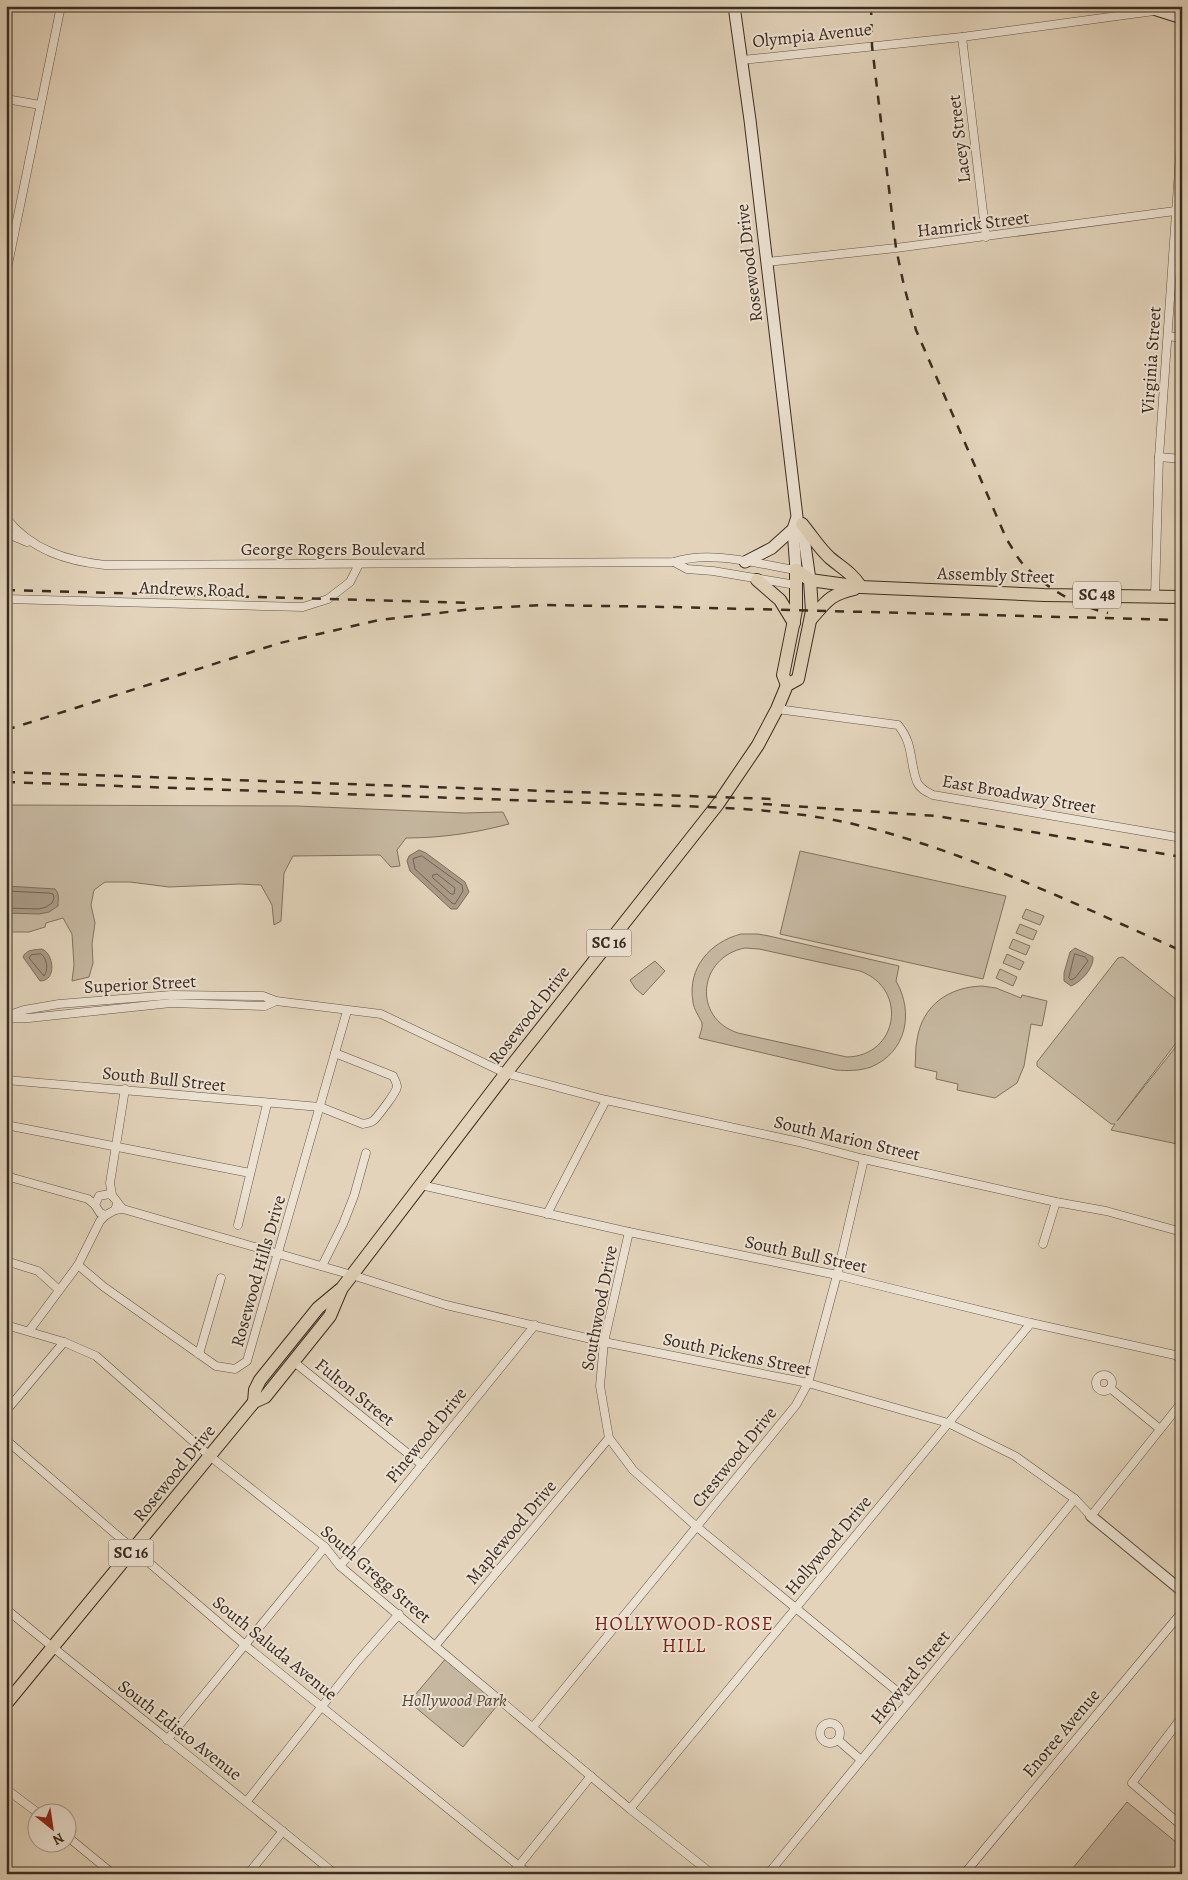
<svg xmlns="http://www.w3.org/2000/svg" width="1188" height="1880" viewBox="0 0 1188 1880" font-family="Alegreya,serif">
	<rect width="100%" height="100%" fill="#e2d3ba"/>
	<filter id="stains"><feTurbulence type="fractalNoise" baseFrequency=".004" numOctaves="4"/><feColorMatrix values="0 0 0 0 .2 0 0 0 0 .09 0 0 0 0 .02 0 0 0 .5 -.17"/></filter>
	<radialGradient id="worn" r=".72"><stop offset=".6" stop-color="#630" stop-opacity="0"/><stop offset="1" stop-color="#630" stop-opacity=".3"/></radialGradient>
	<g fill="#c5b7a0" stroke="#807260" fill-rule="evenodd">
		<path d="M 6,805 L 297,806 L 464,813 L 503,812 L 509,824 C 475,833 441,838 406,838 L 397,850 L 400,866 L 391,867 L 380,855 L 293,856 L 284,873 L 281,921 L 274,925 L 272,905 L 261,885 L 240,884 L 169,887 L 130,882 L 105,882 L 94,890 L 91,905 L 95,923 L 92,944 L 93,963 L 89,977 L 72,981 L 74,965 L 72,934 L 63,918 L 46,923 L 45,927 L 29,932 L 6,932 Z"/>
		<path d="M 800,851 L 1006,896 L 983,979 L 780,934 Z"/>
		<path d="M 1026,909 L 1044,916 L 1040,925 L 1022,918 Z"/>
		<path d="M 1020,924 L 1037,931 L 1033,940 L 1016,933 Z"/>
		<path d="M 741,934 L 758,934 L 769,936 L 899,966 L 896,981 C 914,1012 907,1052 871,1067 C 859,1071 848,1071 836,1070 L 699,1038 C 700,1034 703,1027 702,1023 C 699,1016 694,1010 693,1002 C 687,968 710,942 741,934 ZM 745,948 L 759,949 L 860,971 C 909,989 898,1056 847,1057 L 738,1033 C 692,1018 698,957 745,948 Z"/>
		<path d="M 1013,939 L 1030,946 L 1026,955 L 1009,948 Z"/>
		<path d="M 1007,954 L 1024,962 L 1020,970 L 1003,963 Z"/>
		<path d="M 1123,957 L 1182,1004 L 1182,1035 L 1117,1121 L 1182,1039 L 1182,1145 L 1111,1130 L 1115,1124 L 1111,1124 L 1037,1066 L 1037,1062 L 1118,958 Z"/>
		<path d="M 655,961 L 665,971 L 643,995 L 635,988 L 630,980 Z"/>
		<path d="M 1000,969 L 1017,977 L 1013,986 L 996,978 Z"/>
		<path d="M 982,986 L 996,988 L 1021,998 L 1022,995 L 1047,1001 L 1042,1026 L 1031,1024 L 1024,1066 L 1017,1083 L 995,1098 L 957,1090 L 958,1084 L 936,1079 L 937,1072 L 915,1067 C 916,1058 915,1048 917,1040 C 922,1005 949,987 982,986 Z"/>
		<path d="M 448,1656 L 501,1701 L 463,1747 L 409,1702 Z"/>
		<path d="M 1127,1802 L 1182,1847 L 1182,1874 L 1068,1874 Z"/>
	</g>
	<g fill="#a99a86" stroke="#7d6e5e">
		<path d="M 419,850 L 426,853 L 465,882 L 469,892 L 457,909 L 451,909 L 410,871 L 407,861 L 409,856 Z"/>
		<path d="M 6,886 L 55,889 C 60,895 58,899 58,906 L 49,912 L 39,914 L 6,913 Z"/>
		<path d="M 1075,948 L 1093,957 C 1094,968 1081,982 1071,986 L 1064,981 L 1064,973 L 1070,952 Z"/>
		<path d="M 42,949 C 54,954 57,981 40,981 L 23,957 C 26,949 35,950 42,949 Z"/>
	</g>
	<g fill="none" stroke-linecap="round" stroke-linejoin="round">
		<g stroke="#726354" stroke-width="1">
			<path d="M 422,856 L 462,885 L 463,891 L 455,904 L 452,903 L 415,869 L 413,859 Z"/>
			<path d="M 433,875 L 437,874 L 455,888 L 454,894 L 451,894 L 433,878 Z"/>
			<path d="M 6,891 L 49,893 L 53,894 L 54,898 L 52,903 L 46,907 L 39,909 L 6,908"/>
			<path d="M 41,954 C 47,958 49,970 44,976 L 29,958 L 31,955 Z"/>
			<path d="M 1075,954 L 1085,957 L 1088,961 L 1075,978 L 1071,980 L 1069,978 Z"/>
		</g>
		<g stroke="#645647" stroke-width="9">
			<g id="minor">
				<path d="M 962,37 L 986,237"/>
				<path d="M 742,60 L 962,37 L 1154,11"/>
				<path d="M 6,99 L 40,105"/>
				<path d="M 767,262 L 896,248 L 1175,211 L 1182,212"/>
				<path d="M 6,274 L 61,6"/>
				<path d="M 1168,336 L 1182,338"/>
				<path d="M 1159,457 L 1182,459"/>
				<path d="M 6,518 C 31,550 67,561 105,565 L 674,562 C 711,550 758,564 796,570"/>
				<path d="M 6,533 L 27,542"/>
				<path d="M 674,562 L 687,569 L 713,571 L 796,585"/>
				<path d="M 1155,596 L 1159,457 L 1182,127"/>
				<path d="M 6,599 L 303,607 L 328,599 L 350,582 L 359,564"/>
				<path d="M 777,709 L 898,725 C 914,744 909,761 917,782 C 920,789 927,792 933,795 L 1182,838"/>
				<path d="M 6,1016 L 24,1010 L 59,1004 L 171,995 L 263,996 L 276,1001 L 381,1014 L 505,1073 L 606,1100 L 799,1142 L 864,1159 L 1056,1202 L 1106,1211 L 1182,1232"/>
				<path d="M 7,1018 L 29,1018 L 171,1003 L 265,1006 L 276,1001"/>
				<path d="M 6,1080 L 320,1107 L 363,1124 C 367,1123 371,1123 374,1120 C 378,1116 396,1093 397,1087 C 397,1083 395,1080 393,1076 L 335,1053"/>
				<path d="M 6,1125 L 250,1173"/>
				<path d="M 6,1176 L 88,1199 L 95,1205"/>
				<path d="M 421,1185 L 629,1232 L 837,1275 L 1031,1323 L 1175,1355 L 1182,1359"/>
				<path d="M 112,1195 L 110,1183 L 125,1089"/>
				<path d="M 117,1204 L 115,1210 L 106,1215 L 100,1213 L 95,1205 L 99,1196 L 109,1194 C 116,1197 117,1204 123,1209"/>
				<path d="M 115,1210 L 123,1209 L 352,1275 L 446,1305 L 604,1342 L 808,1383 L 948,1423 L 1015,1456 L 1075,1499 L 1091,1516 L 1182,1402"/>
				<path d="M 547,1214 L 606,1100"/>
				<path d="M 238,1225 L 267,1104"/>
				<path d="M 629,1232 L 604,1342 L 600,1386 L 609,1438 L 633,1470 L 697,1527 L 909,1701"/>
				<path d="M 1043,1244 L 1056,1202"/>
				<path d="M 6,1261 L 38,1271 L 59,1290"/>
				<path d="M 78,1265 L 104,1287 L 216,1366 L 235,1369 L 247,1361 L 347,1011"/>
				<path d="M 322,1266 L 343,1224 L 354,1196 L 366,1153"/>
				<path d="M 6,1325 L 64,1342 L 96,1356 L 211,1457 L 325,1547 L 340,1566 L 435,1646 L 630,1809 L 712,1874"/>
				<path d="M 29,1331 L 78,1265 L 100,1221 L 106,1215"/>
				<path d="M 199,1354 L 221,1278"/>
				<path d="M 294,1362 L 421,1464"/>
				<circle cx="1104" cy="1383" r="8"/>
				<path d="M 1110,1388 L 1160,1429"/>
				<path d="M 6,1411 L 64,1342"/>
				<path d="M 6,1440 L 245,1645 L 529,1874"/>
				<path d="M 340,1566 L 535,1325"/>
				<path d="M 6,1609 C 115,1699 226,1784 335,1874"/>
				<path d="M 435,1646 L 609,1438"/>
				<path d="M 1182,1717 L 1132,1783 L 1182,1826"/>
				<circle cx="830" cy="1733" r="10"/>
				<path d="M 533,1727 L 796,1405 L 808,1383 L 837,1275 L 864,1159"/>
				<path d="M 167,1740 L 325,1547"/>
				<path d="M 838,1740 L 861,1760"/>
				<path d="M 6,1789 L 38,1813"/>
				<path d="M 247,1801 L 357,1662 L 399,1614"/>
				<path d="M 630,1809 L 1031,1323"/>
				<path d="M 68,1837 L 113,1874"/>
				<path d="M 248,1874 L 283,1831"/>
				<path d="M 512,1874 L 591,1776"/>
				<path d="M 768,1874 L 1075,1499"/>
				<path d="M 964,1874 L 1182,1612"/>
			</g>
		</g>
		<g stroke="#645647" stroke-width="12">
			<path id="tertiary" d="M 1091,1516 L 1182,1591"/>
		</g>
		<g stroke="#3a2c21" stroke-width="13">
			<g id="secondary">
				<path d="M 734,6 L 750,120 L 797,517 L 793,529 L 796,570"/>
				<path d="M 1144,6 L 1182,18"/>
				<path d="M 1161,10 L 1182,8"/>
				<path d="M 802,524 L 810,580"/>
				<path d="M 745,562 L 772,548 L 793,529"/>
			</g>
		</g>
		<g stroke="#3a2c21" stroke-width="14">
			<g id="primary">
				<path d="M 802,524 C 812,536 819,548 830,558 C 842,568 852,573 861,587"/>
				<path d="M 796,570 L 810,580 L 861,587 L 1044,595 L 1182,597"/>
				<path d="M 757,580 L 780,600 L 794,623"/>
				<path d="M 811,619 C 827,601 829,595 854,589"/>
				<path d="M 787,685 L 783,675 L 796,610 L 796,570"/>
				<path d="M 254,1402 L 255,1390 L 260,1380 L 318,1308 L 342,1288 L 352,1275 L 513,1064 L 718,804 L 758,745 L 777,709 L 787,685 L 798,679 L 812,611 L 810,580"/>
				<path d="M 6,1704 L 254,1402 L 265,1397 L 330,1316 L 341,1290"/>
			</g>
		</g>
		<use href="#minor" stroke="#ece2d2" stroke-width="8"/>
		<use href="#tertiary" stroke="#ece2d2" stroke-width="10"/>
		<use href="#secondary" stroke="#ece2d2" stroke-width="11"/>
		<use href="#primary" stroke="#e2d3ba" stroke-width="12"/>
		<g stroke="#3a2c21" stroke-width="2.5" stroke-dasharray="9 9" stroke-linecap="butt">
			<path d="M 871,6 L 872,46 L 896,248 L 904,286 L 916,330 L 1007,540 C 1012,547 1016,556 1022,563 C 1044,587 1076,606 1108,613"/>
			<path d="M 6,590 L 473,603"/>
			<path d="M 6,730 L 280,643 L 379,620 L 473,609 L 541,605 L 671,607 L 1182,620"/>
			<path d="M 6,772 L 773,799"/>
			<path d="M 6,782 L 682,806 C 738,808 794,811 849,823 C 962,849 1075,904 1182,951"/>
			<path d="M 763,804 L 937,816 L 1182,857"/>
		</g>
	</g>
	<g text-anchor="middle" dominant-baseline="central" stroke-width="4" stroke-linejoin="round" paint-order="stroke">
		<g fill="#ece2d2" stroke="#6f6356" stroke-width="1">
			<rect x="1073" y="581.5" width="48" height="27" rx="4"/>
			<rect x="586.5" y="929.5" width="45" height="27" rx="4"/>
			<rect x="108.5" y="1539.5" width="45" height="27" rx="4"/>
		</g>
		<g font-size="16" font-weight="bold" fill="#3a2c21">
			<text x="1097" y="595">SC 48</text>
			<text x="609" y="943">SC 16</text>
			<text x="131" y="1553">SC 16</text>
		</g>
		<g font-size="18" fill="#3a2c21" stroke="#ece2d2">
			<text transform="translate(812 35) rotate(-6)">Olympia Avenue</text>
			<text transform="translate(959 139) rotate(-97)">Lacey Street</text>
			<text transform="translate(973 224) rotate(-7)">Hamrick Street</text>
			<text transform="translate(749 263) rotate(-97)">Rosewood Drive</text>
			<text transform="translate(1151 360) rotate(-86)">Virginia Street</text>
			<text x="333" y="549">George Rogers Boulevard</text>
			<text transform="translate(996 575) rotate(2)">Assembly Street</text>
			<text transform="translate(192 589) rotate(2)">Andrews Road</text>
			<text transform="translate(1019 794) rotate(10)">East Broadway Street</text>
			<text transform="translate(140 984) rotate(-3)">Superior Street</text>
			<text transform="translate(529 1015) rotate(-52)">Rosewood Drive</text>
			<text transform="translate(164 1079) rotate(6)">South Bull Street</text>
			<text transform="translate(847 1138) rotate(13)">South Marion Street</text>
			<text transform="translate(806 1254) rotate(12)">South Bull Street</text>
			<text transform="translate(258 1271) rotate(-74)">Rosewood Hills Drive</text>
			<text transform="translate(599 1308) rotate(-79)">Southwood Drive</text>
			<text transform="translate(737 1354) rotate(12)">South Pickens Street</text>
			<text transform="translate(355 1392) rotate(39)">Fulton Street</text>
			<text transform="translate(426 1435) rotate(-51)">Pinewood Drive</text>
			<text transform="translate(734 1457) rotate(-51)">Crestwood Drive</text>
			<text transform="translate(174 1473) rotate(-51)">Rosewood Drive</text>
			<text transform="translate(511 1532) rotate(-50)">Maplewood Drive</text>
			<text transform="translate(828 1545) rotate(-50)">Hollywood Drive</text>
			<text transform="translate(376 1574) rotate(41)">South Gregg Street</text>
			<text transform="translate(275 1648) rotate(39)">South Saluda Avenue</text>
			<text transform="translate(910 1677) rotate(-51)">Heyward Street</text>
			<text transform="translate(180 1730) rotate(38)">South Edisto Avenue</text>
			<text transform="translate(1061 1733) rotate(-50)">Enoree Avenue</text>
		</g>
		<g font-size="18" font-style="italic" fill="#56483a" stroke="#ece2d2">
			<text x="454" y="1700">Hollywood Park</text>
		</g>
		<g font-size="19" letter-spacing="1" fill="#7a1f14" stroke="#ece2d2">
			<text x="684" y="1624">HOLLYWOOD-ROSE<tspan x="684" dy="22">HILL</tspan></text>
		</g>
	</g>
	<rect width="1188" height="1880" fill="none" stroke="#e2d3ba" stroke-width="25"/>
	<rect x="8" y="8" width="1173" height="1865" fill="none" stroke="#3a2c21" stroke-width="2.5"/>
	<rect x="12" y="12" width="1163" height="1855" fill="none" stroke="#3a2c21"/>
	<g transform="translate(52 1828) rotate(150)"><circle r="24" fill="#ece2d2" stroke="#a5998b"/>
	<path d="M0-4L9 19L0 12L-9 19Z" fill="#8f2418"/>
	<text y="-8" font-size="14" font-weight="bold" text-anchor="middle" fill="#3a2c21">N</text>
	</g>
	<rect width="100%" height="100%" filter="url(#stains)"/>
	<rect width="100%" height="100%" fill="url(#worn)"/>
</svg>
